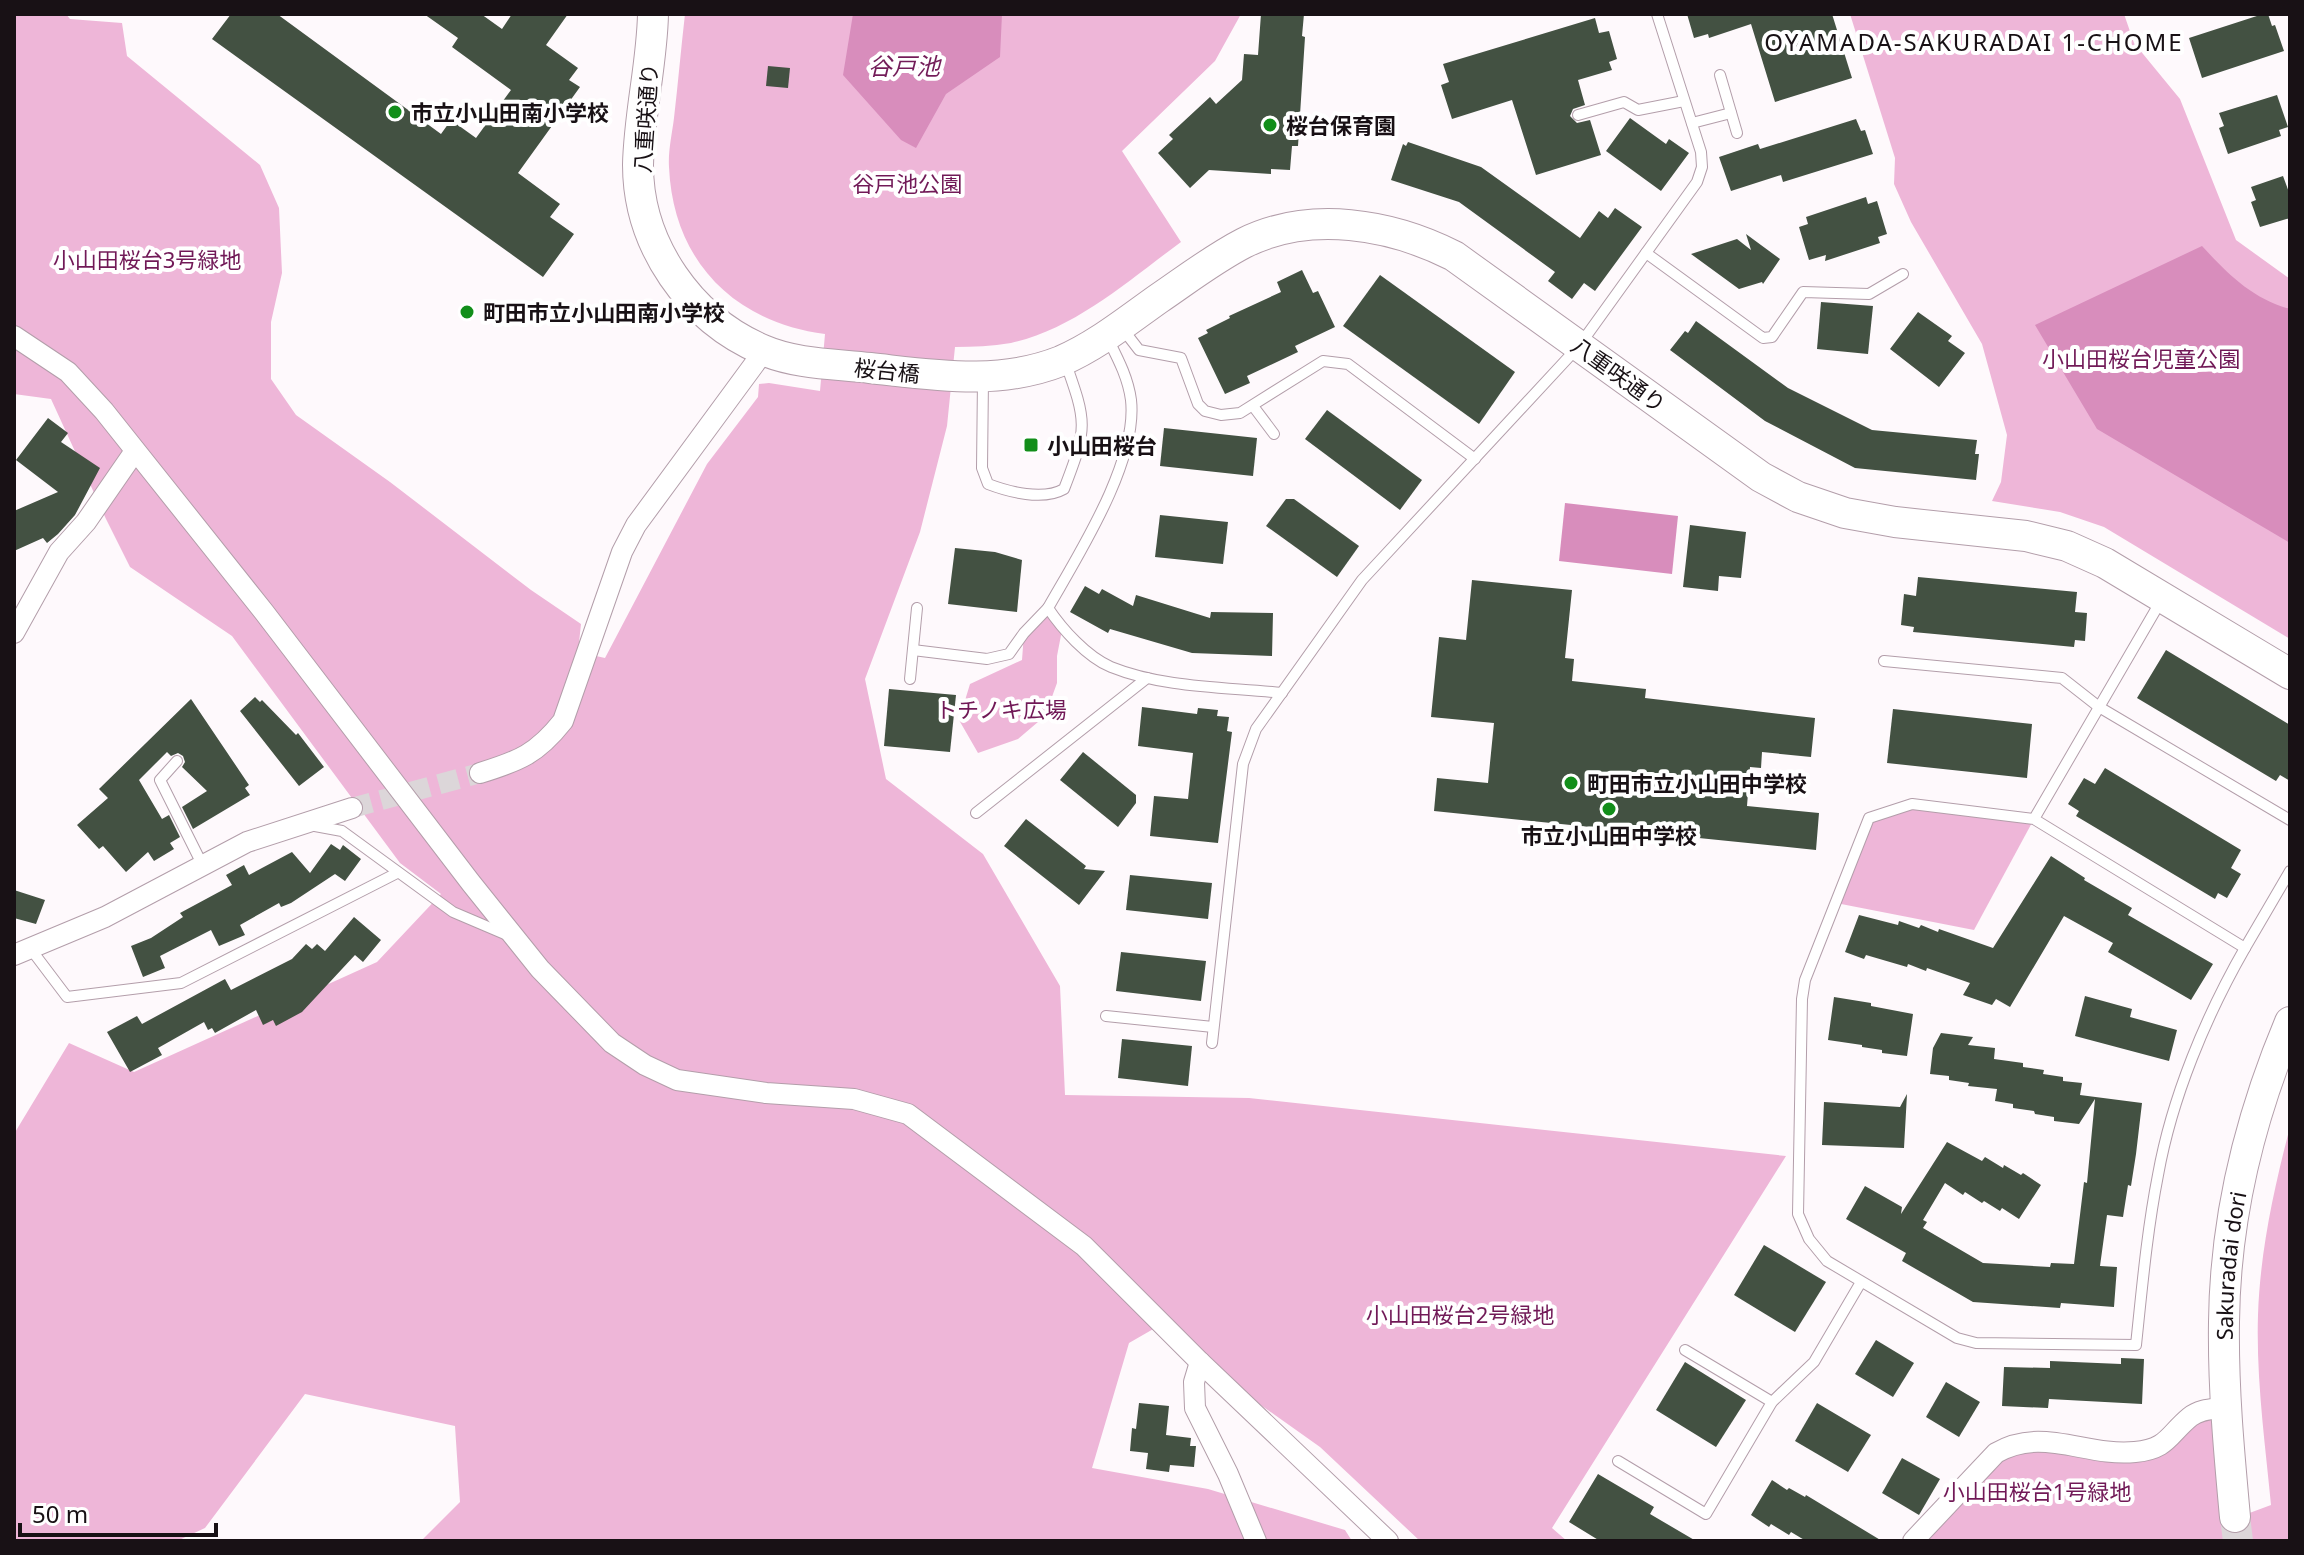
<svg xmlns="http://www.w3.org/2000/svg" width="2304" height="1555" viewBox="0 0 2304 1555" font-family="'Noto Sans','Noto Sans JP',sans-serif">
	<rect width="100%" height="100%" fill="#fef9fc"/>
	<g fill="#eeb6d8">
		<path d="M 14,14 L 66,14 L 70,19 L 122,23 L 127,56 L 260,165 L 279,208 L 282,273 L 271,322 L 271,379 L 296,415 L 390,482 L 531,590 L 581,624 L 578,652 L 605,658 L 707,464 L 758,397 L 759,384 L 769,383 L 820,391 L 825,334 C 733,322 673,260 669,167 C 668,151 672,134 674,118 C 678,83 681,49 685,14 L 1241,14 L 1215,61 L 1122,151 L 1181,242 C 1129,280 1075,329 1011,343 C 992,346 973,347 955,347 L 947,426 L 920,532 L 865,679 L 886,779 L 983,854 L 1060,986 L 1065,1095 L 1249,1098 L 1786,1156 L 1552,1528 L 1567,1541 L 1420,1541 L 1320,1447 L 1200,1362 L 1162,1324 L 1129,1343 L 1092,1468 L 1208,1489 L 1345,1530 L 1352,1541 L 421,1541 L 460,1502 L 455,1426 L 305,1394 L 205,1528 L 177,1541 L 14,1541 L 14,1134 L 69,1043 L 134,1072 L 377,962 L 441,894 L 400,863 L 232,636 L 130,567 L 106,519 L 51,399 L 14,394 Z"/>
		<path d="M 1850,14 L 2124,14 L 2134,43 L 2180,99 L 2236,240 L 2290,279 L 2290,639 L 2104,527 L 2060,512 L 1992,501 L 2001,482 L 2007,435 L 1982,344 L 1911,222 L 1894,184 L 1895,158 Z"/>
		<path d="M 1048,608 L 1062,630 L 1057,656 L 1057,683 L 1045,716 L 1018,739 L 978,753 L 959,720 L 970,684 L 1022,660 L 1024,633 Z"/>
		<path d="M 1912,804 L 2034,819 L 1974,930 L 1836,903 L 1869,818 Z"/>
		<path d="M 2290,1127 L 2290,1541 L 1913,1541 L 2009,1445 L 2117,1451 L 2175,1435 L 2225,1407 L 2236,1518 L 2271,1505 C 2265,1442 2256,1378 2258,1315 C 2260,1252 2274,1188 2290,1127 Z"/>
	</g>
	<g fill="#d88dbc">
		<path d="M 853,14 L 1002,14 L 1000,57 L 946,94 L 916,148 L 901,140 L 843,75 Z"/>
		<path d="M 2202,246 C 2228,274 2251,298 2290,309 L 2290,543 L 2097,429 L 2035,325 Z"/>
		<path d="M 1565,503 L 1678,516 L 1672,574 L 1559,561 Z"/>
	</g>
	<g fill="#435142">
		<path d="M 231,14 L 277,14 L 441,134 L 451,120 L 476,138 L 511,90 L 452,47 L 458,38 L 424,14 L 481,14 L 502,29 L 512,14 L 568,14 L 546,45 L 578,68 L 569,80 L 580,87 L 518,173 L 560,204 L 550,217 L 574,234 L 543,277 L 212,39 Z"/>
		<path d="M 1261,14 L 1304,14 L 1302,36 L 1305,37 L 1298,146 L 1292,146 L 1290,170 L 1271,169 L 1271,174 L 1209,170 L 1190,188 L 1158,153 L 1173,139 L 1169,135 L 1210,97 L 1216,104 L 1242,80 L 1244,54 L 1258,55 Z"/>
		<path d="M 1687,14 L 1832,14 L 1852,78 L 1775,102 L 1751,24 L 1709,38 L 1708,34 L 1694,38 Z"/>
		<path d="M 2263,14 L 2268,14 L 2272,26 L 2275,25 L 2284,51 L 2202,78 L 2189,38 Z"/>
		<path d="M 1595,18 L 1599,33 L 1609,31 L 1617,59 L 1609,62 L 1612,70 L 1578,80 L 1585,105 L 1573,109 L 1570,116 L 1577,123 L 1590,120 L 1601,155 L 1536,175 L 1512,100 L 1452,119 L 1441,85 L 1449,82 L 1443,64 Z"/>
		<path d="M 768,66 L 790,68 L 788,88 L 766,86 Z"/>
		<path d="M 2277,95 L 2288,127 L 2279,130 L 2281,136 L 2228,154 L 2219,128 L 2224,126 L 2219,113 Z"/>
		<path d="M 1630,118 L 1666,144 L 1669,139 L 1689,153 L 1661,191 L 1606,151 Z"/>
		<path d="M 1856,119 L 1861,131 L 1865,130 L 1873,154 L 1783,182 L 1781,175 L 1731,191 L 1719,157 L 1758,144 L 1760,149 Z"/>
		<path d="M 1408,142 L 1481,167 L 1580,238 L 1599,211 L 1608,218 L 1615,208 L 1642,227 L 1595,291 L 1584,283 L 1572,299 L 1548,281 L 1555,272 L 1459,202 L 1391,180 L 1403,144 L 1406,146 Z"/>
		<path d="M 2283,176 L 2290,195 L 2290,218 L 2260,227 L 2251,202 L 2256,200 L 2251,187 Z"/>
		<path d="M 1866,197 L 1868,204 L 1877,201 L 1887,234 L 1878,237 L 1880,243 L 1825,261 L 1826,255 L 1809,260 L 1799,227 L 1808,224 L 1806,217 Z"/>
		<path d="M 1746,234 L 1780,259 L 1763,284 L 1762,282 L 1739,289 L 1691,254 L 1737,239 L 1751,250 Z"/>
		<path d="M 1302,270 L 1313,293 L 1318,291 L 1335,327 L 1295,346 L 1298,352 L 1247,376 L 1250,383 L 1225,394 L 1198,338 L 1208,333 L 1206,330 L 1230,318 L 1229,316 L 1281,292 L 1277,282 Z"/>
		<path d="M 1380,275 L 1515,372 L 1479,424 L 1343,326 Z"/>
		<path d="M 1821,302 L 1873,306 L 1868,354 L 1817,349 Z"/>
		<path d="M 1918,312 L 1952,336 L 1948,341 L 1965,353 L 1939,387 L 1890,349 Z"/>
		<path d="M 1696,321 L 1788,388 L 1872,430 L 1977,440 L 1975,454 L 1979,454 L 1976,480 L 1855,468 L 1765,421 L 1670,350 L 1685,331 L 1688,333 Z"/>
		<path d="M 1327,410 L 1422,480 L 1400,510 L 1305,439 Z"/>
		<path d="M 48,418 L 68,433 L 61,442 L 100,468 L 75,515 L 58,534 L 47,543 L 43,538 L 14,551 L 14,511 L 58,492 L 16,460 Z"/>
		<path d="M 1164,428 L 1257,438 L 1253,476 L 1160,466 Z"/>
		<path d="M 1286,499 L 1294,499 L 1359,546 L 1337,577 L 1266,526 Z"/>
		<path d="M 1160,515 L 1228,522 L 1223,564 L 1155,557 Z"/>
		<path d="M 1690,525 L 1746,532 L 1741,578 L 1719,576 L 1718,591 L 1683,587 Z"/>
		<path d="M 955,548 L 995,552 L 1022,560 L 1017,612 L 948,604 Z"/>
		<path d="M 1918,577 L 2077,592 L 2075,612 L 2087,613 L 2085,641 L 2075,640 L 2074,647 L 1913,632 L 1914,627 L 1901,625 L 1904,594 L 1916,596 Z"/>
		<path d="M 1472,580 L 1572,590 L 1565,658 L 1574,659 L 1572,681 L 1646,689 L 1645,698 L 1815,718 L 1811,757 L 1762,752 L 1761,768 L 1750,767 L 1747,806 L 1819,813 L 1816,850 L 1434,811 L 1437,778 L 1488,783 L 1494,723 L 1431,717 L 1439,637 L 1466,640 Z"/>
		<path d="M 1085,586 L 1099,594 L 1102,589 L 1133,606 L 1136,595 L 1210,618 L 1211,612 L 1273,613 L 1272,656 L 1192,653 L 1110,629 L 1108,633 L 1070,612 Z"/>
		<path d="M 2166,650 L 2290,725 L 2290,781 L 2280,775 L 2276,781 L 2137,698 Z"/>
		<path d="M 889,689 L 956,695 L 950,752 L 884,746 Z"/>
		<path d="M 255,697 L 260,702 L 262,700 L 296,735 L 298,733 L 324,767 L 299,786 L 240,711 Z"/>
		<path d="M 191,699 L 249,785 L 245,788 L 250,795 L 193,829 L 182,807 L 207,791 L 182,767 L 185,762 L 183,756 L 178,753 L 171,756 L 167,752 L 139,780 L 162,819 L 169,815 L 180,837 L 170,843 L 174,849 L 154,861 L 148,852 L 126,872 L 103,846 L 99,849 L 77,825 L 108,798 L 99,789 Z"/>
		<path d="M 1142,707 L 1197,714 L 1198,708 L 1218,710 L 1217,716 L 1229,717 L 1227,731 L 1232,732 L 1218,843 L 1150,836 L 1154,796 L 1188,799 L 1193,753 L 1138,746 Z"/>
		<path d="M 1893,709 L 2032,724 L 2027,778 L 1887,763 Z"/>
		<path d="M 1083,752 L 1136,795 L 1136,803 L 1118,827 L 1060,780 Z"/>
		<path d="M 2105,768 L 2241,850 L 2231,868 L 2241,874 L 2227,898 L 2218,893 L 2215,899 L 2076,816 L 2079,811 L 2068,804 L 2084,778 L 2095,784 Z"/>
		<path d="M 1026,819 L 1086,866 L 1084,869 L 1105,871 L 1079,905 L 1004,846 Z"/>
		<path d="M 331,844 L 340,850 L 343,845 L 361,859 L 345,881 L 335,874 L 291,903 L 281,907 L 279,903 L 240,925 L 245,935 L 219,946 L 211,930 L 160,956 L 165,968 L 143,977 L 131,946 L 151,938 L 183,917 L 180,913 L 232,885 L 226,875 L 244,865 L 249,875 L 292,852 L 310,873 Z"/>
		<path d="M 2051,856 L 2085,878 L 2084,880 L 2132,908 L 2128,915 L 2213,964 L 2191,1000 L 2108,952 L 2113,943 L 2064,916 L 2010,1007 L 1996,999 L 1992,1005 L 1963,995 L 1970,983 L 1927,968 L 1926,971 L 1908,964 L 1907,967 L 1866,955 L 1864,959 L 1845,952 L 1859,915 L 1898,925 L 1899,921 L 1919,928 L 1921,925 L 1938,932 L 1939,929 L 1993,948 Z"/>
		<path d="M 1130,875 L 1212,883 L 1208,919 L 1126,910 Z"/>
		<path d="M 14,890 L 45,900 L 36,924 L 14,918 Z"/>
		<path d="M 354,917 L 381,940 L 363,962 L 355,955 L 302,1012 L 276,1026 L 273,1020 L 263,1025 L 256,1010 L 215,1033 L 212,1028 L 208,1030 L 204,1022 L 158,1048 L 162,1055 L 130,1072 L 107,1032 L 137,1016 L 142,1024 L 225,979 L 231,990 L 292,959 L 306,944 L 312,949 L 317,944 L 325,951 Z"/>
		<path d="M 1121,952 L 1206,961 L 1201,1001 L 1116,991 Z"/>
		<path d="M 2085,996 L 2132,1009 L 2130,1017 L 2177,1030 L 2169,1061 L 2075,1036 Z"/>
		<path d="M 1834,997 L 1871,1003 L 1871,1006 L 1913,1014 L 1907,1056 L 1882,1053 L 1882,1050 L 1862,1047 L 1862,1045 L 1828,1040 Z"/>
		<path d="M 1941,1033 L 1973,1037 L 1968,1045 L 1995,1048 L 1994,1059 L 2023,1063 L 2023,1067 L 2044,1070 L 2043,1074 L 2063,1077 L 2063,1081 L 2082,1083 L 2080,1095 L 2142,1103 L 2136,1154 L 2131,1186 L 2128,1185 L 2123,1217 L 2107,1215 L 2100,1266 L 2117,1267 L 2114,1307 L 2061,1303 L 2060,1308 L 1973,1302 L 1902,1261 L 1906,1253 L 1846,1219 L 1865,1186 L 1902,1207 L 1901,1214 L 1947,1142 L 1982,1161 L 1985,1157 L 2003,1168 L 2004,1165 L 2021,1175 L 2023,1173 L 2041,1185 L 2019,1219 L 2002,1208 L 2000,1211 L 1984,1201 L 1982,1203 L 1965,1192 L 1963,1195 L 1945,1183 L 1923,1220 L 1927,1222 L 1923,1228 L 1983,1263 L 2050,1267 L 2051,1263 L 2074,1264 L 2084,1182 L 2087,1183 L 2095,1099 L 2079,1124 L 2054,1121 L 2054,1117 L 2035,1114 L 2034,1111 L 2013,1108 L 2013,1104 L 1995,1101 L 1997,1089 L 1968,1086 L 1969,1083 L 1949,1080 L 1949,1076 L 1930,1074 L 1933,1048 Z"/>
		<path d="M 1122,1039 L 1192,1046 L 1188,1086 L 1118,1078 Z"/>
		<path d="M 1907,1094 L 1904,1148 L 1822,1145 L 1824,1102 L 1900,1107 Z"/>
		<path d="M 1764,1245 L 1826,1282 L 1795,1332 L 1734,1295 Z"/>
		<path d="M 1876,1340 L 1914,1363 L 1893,1397 L 1855,1374 Z"/>
		<path d="M 2121,1358 L 2144,1359 L 2142,1404 L 2049,1399 L 2048,1408 L 2002,1406 L 2004,1367 L 2050,1368 L 2050,1361 L 2121,1364 Z"/>
		<path d="M 1685,1362 L 1746,1400 L 1716,1447 L 1656,1410 Z"/>
		<path d="M 1946,1382 L 1980,1402 L 1959,1437 L 1926,1417 Z"/>
		<path d="M 1139,1403 L 1169,1406 L 1166,1435 L 1191,1438 L 1190,1446 L 1196,1446 L 1194,1467 L 1170,1465 L 1169,1472 L 1146,1469 L 1148,1453 L 1130,1451 L 1132,1428 L 1136,1429 Z"/>
		<path d="M 1817,1403 L 1871,1435 L 1848,1472 L 1795,1441 Z"/>
		<path d="M 1902,1458 L 1940,1479 L 1919,1515 L 1882,1493 Z"/>
		<path d="M 1598,1474 L 1654,1507 L 1650,1514 L 1696,1541 L 1600,1541 L 1569,1522 Z"/>
		<path d="M 1772,1480 L 1787,1490 L 1789,1488 L 1805,1497 L 1806,1495 L 1882,1541 L 1806,1541 L 1791,1532 L 1789,1535 L 1771,1524 L 1769,1527 L 1751,1515 Z"/>
	</g>
	<g fill="none" stroke-linecap="round" stroke-linejoin="round">
		<path stroke="#dcd6d9" stroke-width="20" stroke-dasharray="20 10" stroke-linecap="butt" d="M 352,808 L 480,773"/>
		<path stroke="#dcd6d9" stroke-width="30" stroke-dasharray="30 15" stroke-linecap="butt" d="M 2235,1517 L 2238,1541"/>
		<g stroke="#b39eaa" stroke-width="12">
			<g id="lane">
				<path d="M 1720,75 L 1737,133"/>
				<path d="M 1578,115 L 1624,102 L 1638,110 L 1684,101"/>
				<path d="M 1692,123 L 1731,113"/>
				<path d="M 1646,253 L 1763,338 L 1772,337 L 1803,292 L 1869,294 L 1903,274"/>
				<path d="M 1122,328 L 1139,350 L 1181,358 L 1198,404 L 1205,411 L 1221,415 L 1240,413 L 1323,361 L 1348,364 L 1475,459"/>
				<path d="M 1107,337 C 1117,357 1128,377 1131,400 C 1138,462 1078,555 1048,608 C 1062,629 1087,657 1111,667 C 1163,688 1226,687 1282,693"/>
				<path d="M 983,379 L 982,468 L 988,484 C 1009,492 1043,501 1064,489 C 1088,427 1087,423 1065,361"/>
				<path d="M 1253,406 L 1274,434"/>
				<path d="M 913,650 L 987,659 L 1009,654 L 1024,633 L 1048,608"/>
				<path d="M 1884,661 L 2062,678 L 2099,707 L 2290,820"/>
				<path d="M 910,679 L 917,608"/>
				<path d="M 177,761 L 160,780 L 202,864"/>
				<path d="M 976,813 L 1147,678"/>
				<path d="M 2034,819 L 1912,804 L 1869,818 L 1805,980 L 1802,999 L 1798,1214 L 1809,1239 L 1827,1261 L 1957,1338 L 1976,1343 L 2136,1345 C 2142,1288 2147,1231 2158,1175 C 2172,1097 2206,1016 2245,948 L 2034,819 L 2162,599"/>
				<path d="M 315,826 L 342,831 L 453,912 L 507,935"/>
				<path d="M 30,948 L 67,997 L 181,983 L 397,873"/>
				<path d="M 2245,948 L 2290,871"/>
				<path d="M 1106,1016 L 1213,1027"/>
				<path d="M 1212,1043 L 1243,764 L 1256,729 L 1362,580 L 1579,346 L 1697,182 L 1702,167 L 1701,152 L 1657,14"/>
				<path d="M 1685,1350 L 1772,1402"/>
				<path d="M 1618,1461 L 1706,1514 L 1772,1402 L 1814,1362 L 1861,1282"/>
			</g>
		</g>
		<g stroke="#b39eaa" stroke-width="22">
			<g id="street">
				<path d="M 14,336 L 68,372 L 104,411 L 264,612 L 471,883 L 540,969 L 612,1043 L 645,1065 L 677,1080 L 766,1093 L 854,1099 L 908,1114 L 1084,1246 L 1200,1362 L 1388,1541"/>
				<path d="M 14,633 L 59,552 L 86,522 L 135,451"/>
				<path d="M 480,773 C 519,761 537,754 563,721 L 622,552 L 636,525 L 764,351"/>
				<path d="M 14,955 L 105,917 L 247,842 L 352,808"/>
				<path d="M 1200,1362 L 1194,1382 L 1195,1408 L 1228,1474 L 1256,1541"/>
				<path d="M 1913,1541 L 1996,1453 C 2042,1426 2086,1457 2135,1452 C 2168,1449 2168,1435 2190,1417 C 2200,1409 2213,1409 2225,1407"/>
			</g>
		</g>
		<g stroke="#b39eaa" stroke-width="32">
			<g id="secondary">
				<path d="M 653,14 C 652,64 639,114 638,165 C 638,245 690,319 763,350 C 795,364 835,364 870,368 C 935,375 998,386 1061,361 C 1096,346 1127,321 1158,299 C 1186,280 1213,259 1244,243 C 1310,210 1391,224 1454,256 L 1761,477 L 1798,497 L 1845,513 L 1895,522 L 2026,536 L 2067,546 L 2105,563 L 2290,674"/>
				<path id="s1" d="M 2235,1517 C 2229,1452 2223,1388 2224,1322 C 2225,1219 2250,1117 2290,1022"/>
			</g>
		</g>
		<use href="#lane" stroke="#fff" stroke-width="10"/>
		<use href="#street" stroke="#fff" stroke-width="20"/>
		<use href="#secondary" stroke="#fff" stroke-width="30"/>
	</g>
	<g fill="#128e1a" stroke="#fff" stroke-width="3">
		<circle cx="395" cy="112" r="8"/>
		<circle cx="1270" cy="125" r="8"/>
		<circle cx="467" cy="312" r="8"/>
		<rect x="1023" y="437" width="16" height="16" rx="4"/>
		<circle cx="1571" cy="783" r="8"/>
		<circle cx="1609" cy="809" r="8"/>
	</g>
	<g text-anchor="middle" dominant-baseline="central" stroke-width="8" stroke-linejoin="round" paint-order="stroke">
		<g font-size="22" font-weight="bold" fill="#181115" stroke="#fff" text-anchor="start">
			<text x="411" y="112">市立小山田南小学校</text>
			<text x="1286" y="125">桜台保育園</text>
			<text x="483" y="312">町田市立小山田南小学校</text>
			<text x="1047" y="445">小山田桜台</text>
			<text x="1587" y="783">町田市立小山田中学校</text>
			<text x="1609" y="835" text-anchor="middle">市立小山田中学校</text>
		</g>
		<g font-size="22" fill="#181115" stroke="#fff">
			<text transform="translate(645 118) rotate(-86)">八重咲通り</text>
			<text transform="translate(887 370) rotate(6)">桜台橋</text>
			<text transform="translate(1619 374) rotate(36)">八重咲通り</text>
			<text stroke="none"><textPath href="#s1" startOffset="252">Sakuradai dori</textPath></text>
		</g>
		<g font-size="22" fill="#711957" stroke="#fff">
			<text x="907" y="183">谷戸池公園</text>
			<text x="147" y="259">小山田桜台3号緑地</text>
			<text x="2141" y="358">小山田桜台児童公園</text>
			<text x="1001" y="709">トチノキ広場</text>
			<text x="1460" y="1314">小山田桜台2号緑地</text>
			<text x="2037" y="1491">小山田桜台1号緑地</text>
		</g>
		<g font-size="24" letter-spacing="2" fill="#181115" stroke="#fff">
			<text x="1974" y="41">OYAMADA-SAKURADAI 1-CHOME</text>
		</g>
		<g font-size="24" font-style="italic" fill="#731c59" stroke="#fff">
			<text x="904" y="65">谷戸池</text>
		</g>
	</g>
	<rect width="2304" height="1555" fill="none" stroke="#181115" stroke-width="32"/>
	<path d="M20 1523v12h196v-12" fill="none" stroke="#181115" stroke-width="4"/>
	<text x="32" y="1523" font-size="24" fill="#181115" stroke="#ffffff" stroke-width="6" paint-order="stroke">50 m</text>
</svg>
